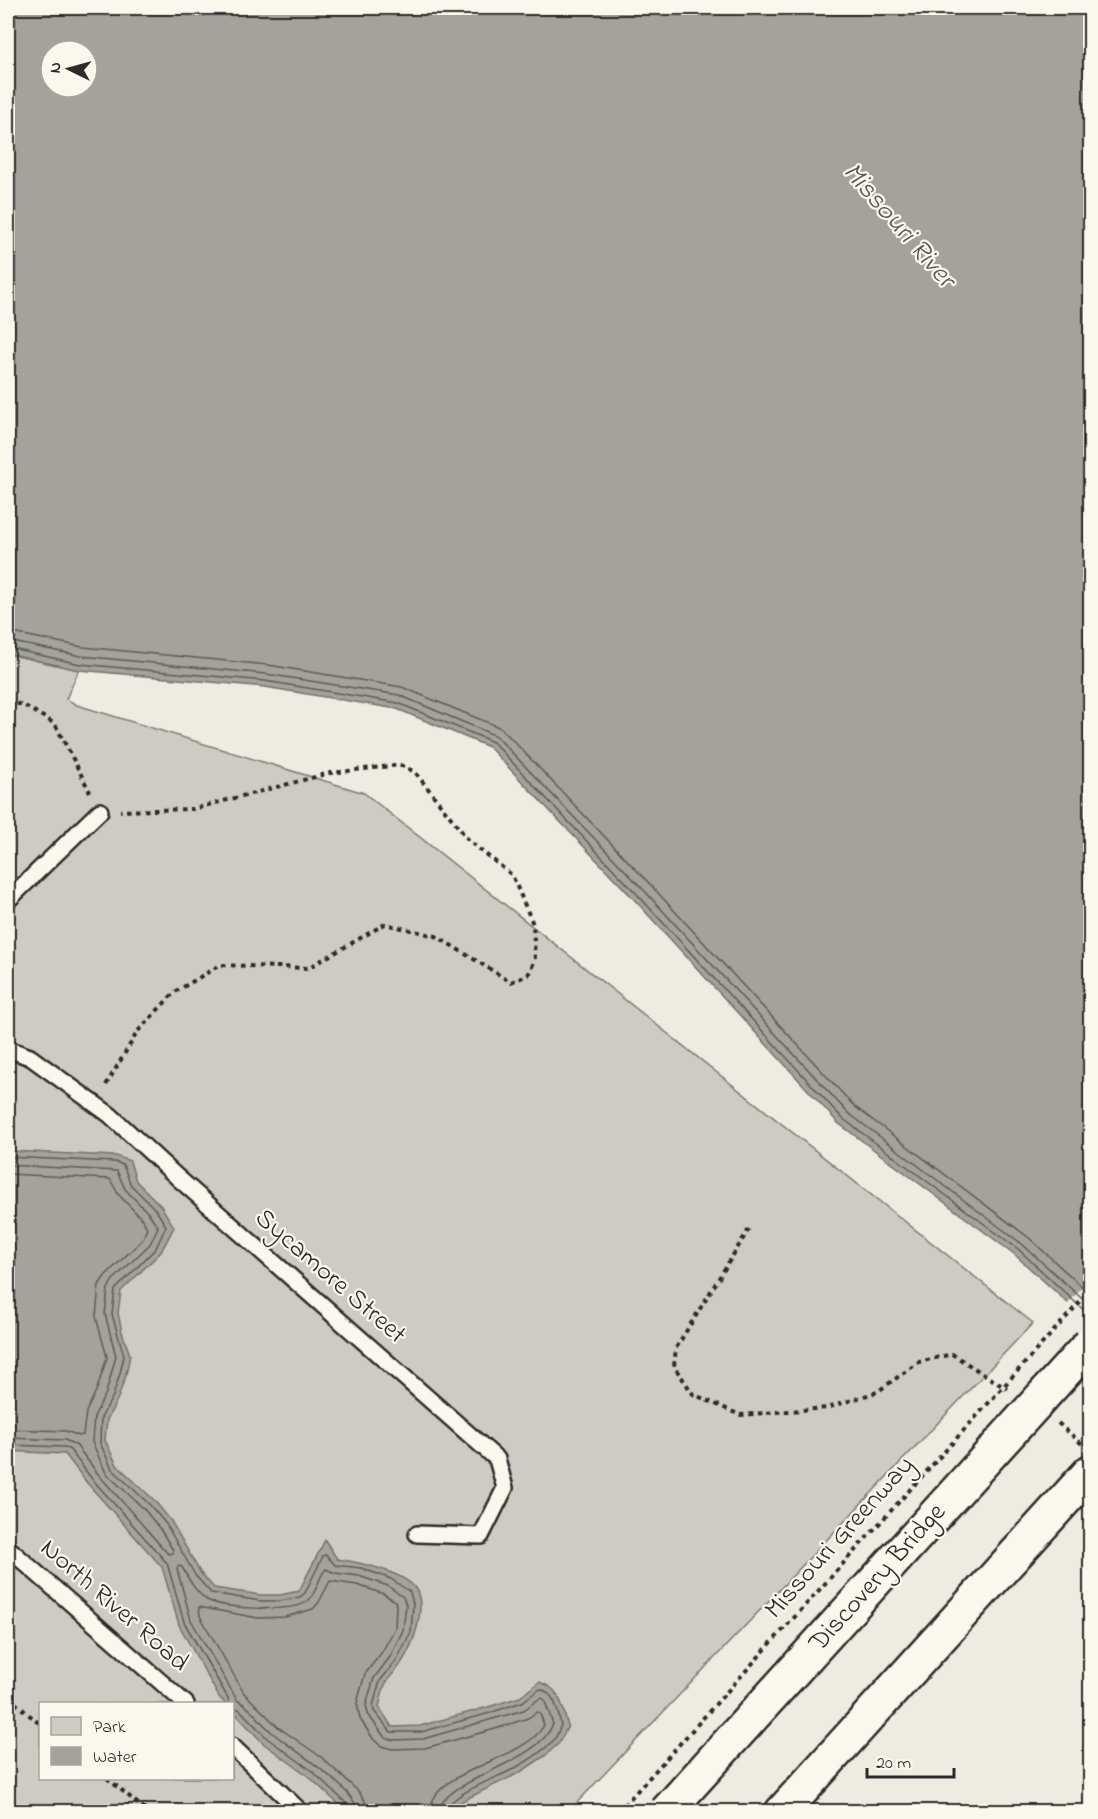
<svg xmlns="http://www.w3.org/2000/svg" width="1098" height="1819" viewBox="0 0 1098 1819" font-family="'Indie Flower',sans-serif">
	<rect width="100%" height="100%" fill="#eeebe0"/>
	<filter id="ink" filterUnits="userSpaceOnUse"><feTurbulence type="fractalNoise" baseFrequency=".0167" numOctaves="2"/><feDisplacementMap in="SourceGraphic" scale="12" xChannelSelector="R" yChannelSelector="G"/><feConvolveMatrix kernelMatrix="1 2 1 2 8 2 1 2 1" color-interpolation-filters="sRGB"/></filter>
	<g filter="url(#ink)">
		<path fill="#cecbc2" stroke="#7c7b76" stroke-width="1.5" fill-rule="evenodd" d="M 8,654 L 79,670 L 66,699 L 77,705 L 364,793 L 1033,1323 L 569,1811 L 8,1812 ZM 40,1704 L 232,1704 L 232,1778 L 40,1778 Z"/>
		<g fill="#a4a29a" stroke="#74726e" stroke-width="1.5" fill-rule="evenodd">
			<path d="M 8,8 L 1090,8 L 1090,1323 L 1014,1254 L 838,1123 L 631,896 L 489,747 L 397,709 L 265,687 L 79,670 L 8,654 ZM 51,51 L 87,51 L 87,87 L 51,87 Z"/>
			<path d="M 8,1151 L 116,1156 L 130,1161 L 136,1181 L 161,1206 L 174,1227 L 161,1252 L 121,1291 L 118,1313 L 122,1332 L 130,1355 L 126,1375 L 118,1398 L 107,1420 L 105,1440 L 117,1465 L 154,1500 L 171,1521 L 200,1572 L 214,1588 L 261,1595 L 280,1595 L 299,1591 L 325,1540 L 337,1559 C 357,1562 402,1571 415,1588 C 428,1607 413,1645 402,1662 C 398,1670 389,1676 385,1685 C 382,1691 381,1700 379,1707 L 392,1727 L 420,1726 L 488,1707 L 520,1697 L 539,1682 C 561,1688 562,1706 568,1726 L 559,1743 L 545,1756 L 519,1773 L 464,1800 L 449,1811 L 346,1811 L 307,1775 L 264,1744 L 233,1711 L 232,1704 L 225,1703 L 219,1697 L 179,1625 L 162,1567 L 87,1483 L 65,1454 L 8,1451 Z"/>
		</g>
		<path fill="#eeebe0" d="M 1090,1278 L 1090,1326 L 1066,1306 Z"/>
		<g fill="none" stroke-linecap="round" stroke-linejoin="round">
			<g stroke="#5b5b57" stroke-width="1.5">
				<path d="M 8,632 L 83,647 L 268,665 L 402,687 L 501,728 L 647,881 L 854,1106 L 1028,1237 L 1090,1294"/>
				<path d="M 8,641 L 81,656 L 266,674 L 399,695 L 496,736 L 641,887 L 847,1112 L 1022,1244 L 1090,1306"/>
				<path d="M 8,648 L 80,664 L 265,681 L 398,703 L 493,742 L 635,892 L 842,1118 L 1018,1249 L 1090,1316"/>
				<path d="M 8,1157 L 115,1162 L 123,1165 L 131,1185 L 156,1210 L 166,1226 L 156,1248 L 115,1290 L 112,1314 L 124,1356 L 120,1373 L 113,1396 L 101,1418 L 100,1443 L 112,1469 L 149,1504 L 166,1524 L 195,1575 L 211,1593 L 261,1601 L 281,1601 L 300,1597 L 305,1593 L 323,1556 L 326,1555 L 335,1565 L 361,1568 L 391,1579 L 410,1592 L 413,1604 L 411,1632 L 396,1661 L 380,1681 L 373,1706 L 374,1711 L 391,1732 L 421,1732 L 490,1713 L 522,1702 L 540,1689 C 555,1692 558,1712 561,1725 C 559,1730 557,1737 553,1741 C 542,1752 528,1761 515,1768 C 500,1777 448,1794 446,1812"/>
				<path d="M 8,1165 L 117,1171 L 125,1189 L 150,1215 L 158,1227 L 150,1244 L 112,1281 L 108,1289 L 105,1314 L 116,1356 L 106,1393 L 94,1417 L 92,1442 L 106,1473 L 144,1509 L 160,1529 L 173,1550 L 173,1553 L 168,1554 L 98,1474 L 76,1445 L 65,1440 L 8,1438"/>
				<path d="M 8,1174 L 110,1179 L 118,1194 L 143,1220 L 147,1228 L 143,1239 L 105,1276 L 99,1285 L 96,1317 L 107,1357 L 97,1389 L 86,1412 L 83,1435 L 79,1436 L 66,1431 L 8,1429"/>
				<path d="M 8,1445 L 65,1447 L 70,1450 L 92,1479 L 167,1563 L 184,1622 L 228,1698 L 229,1704"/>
				<path d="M 232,1708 L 239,1709 L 268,1739 L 311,1770 L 348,1805 L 350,1812"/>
				<path d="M 358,1812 C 356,1789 292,1749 274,1734 C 261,1724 252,1707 237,1700 L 191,1620 L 177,1569 L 178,1566 L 182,1567 C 188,1578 196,1593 207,1600 C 223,1609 294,1613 308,1601 C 317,1593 318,1577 326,1569 L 335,1573 L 359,1576 L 388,1586 L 403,1597 L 406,1605 L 403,1630 L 390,1657 L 374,1678 L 366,1705 L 368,1714 L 385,1738 L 393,1740 L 423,1739 L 524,1710 L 540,1698 L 544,1699 L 553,1724 C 538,1765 441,1779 439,1812"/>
				<path d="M 367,1812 L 365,1801 L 359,1792 L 321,1757 L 278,1727 L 244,1693 L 200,1616 L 199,1607 L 258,1618 L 285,1617 L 313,1609 L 319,1602 L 330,1581 L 357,1585 L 384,1594 L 395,1601 L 396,1605 L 395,1628 L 382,1652 L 365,1674 L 357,1703 L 360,1719 L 374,1740 L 381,1746 L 392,1749 L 425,1748 L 495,1729 L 528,1718 L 537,1712 L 540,1713 L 544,1725 C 525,1762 431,1768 430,1812"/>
			</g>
			<g stroke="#2b2b2b" stroke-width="20">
				<g id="lane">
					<path d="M 8,900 L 100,811"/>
					<path d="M 8,1049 L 30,1057 L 110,1115 L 177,1177 L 497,1459 L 505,1488 L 481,1536 L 417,1534"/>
					<path d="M 8,1548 L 186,1704"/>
					<path d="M 232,1746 L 301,1812"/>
				</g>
			</g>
			<g stroke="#2b2b2b" stroke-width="38">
				<path id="highway" d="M 782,1812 L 1090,1472"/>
			</g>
			<g stroke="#2b2b2b" stroke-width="4" stroke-dasharray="4.5 4.5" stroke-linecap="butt">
				<path d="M 8,701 L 25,706 L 55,724 L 90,792"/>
				<path d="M 106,1085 L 138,1031 L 175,992 L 220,965 L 308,968 L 385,924 L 436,936 L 511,982 L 528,975 L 535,960 L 533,924 L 512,875 L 470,842 L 415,772 L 400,765 L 330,773 L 193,809 L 120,811"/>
				<path d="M 749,1229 L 676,1348 L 674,1366 L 693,1394 L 740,1415 L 827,1408 L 877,1392 L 919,1362 L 952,1354 L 1007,1389"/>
				<path d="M 1058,1423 L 1082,1444"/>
				<path d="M 8,1697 L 40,1724"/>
				<path d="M 107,1778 L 148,1812"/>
			</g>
			<use href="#lane" stroke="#fbf7ec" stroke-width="15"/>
			<use href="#highway" stroke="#fbf7ec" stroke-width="33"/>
			<g stroke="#2b2b2b" stroke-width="38" stroke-linecap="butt">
				<path id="highway-bridge" d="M 666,1812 L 1090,1344"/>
			</g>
			<path stroke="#2b2b2b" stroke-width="4" stroke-dasharray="4.5 4.5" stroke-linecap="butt" d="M 618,1812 L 1090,1291"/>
			<use href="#highway-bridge" stroke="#fbf7ec" stroke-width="33"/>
		</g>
	</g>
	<g text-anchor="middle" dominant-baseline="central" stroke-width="4.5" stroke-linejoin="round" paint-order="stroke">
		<g font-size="27" fill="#2b2b2b" stroke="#fbf7ec">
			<text transform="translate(330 1277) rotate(41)">Sycamore Street</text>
			<text transform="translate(840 1538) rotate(-48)">Missouri Greenway</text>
			<text transform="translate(878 1578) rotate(-48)">Discovery Bridge</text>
			<text transform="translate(114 1606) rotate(41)">North River Road</text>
		</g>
		<g font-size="28" font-style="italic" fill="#555552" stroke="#fbf7ec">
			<text transform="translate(898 226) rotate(49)">Missouri River</text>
		</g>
	</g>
	<rect width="1098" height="1819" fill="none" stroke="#fbf7ec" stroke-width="30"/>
	<rect x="15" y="15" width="1068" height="1789" fill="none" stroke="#2b2b2b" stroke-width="2" filter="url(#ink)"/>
	<rect x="39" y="1702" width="195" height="78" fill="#fbf7ec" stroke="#a8a59f" stroke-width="1.5"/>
	<rect x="51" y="1717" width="30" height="18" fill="#cecbc2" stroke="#a8a59f" stroke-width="1.5"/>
	<text x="93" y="1732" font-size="18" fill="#2b2b2b">Park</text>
	<rect x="51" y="1747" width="30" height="18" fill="#a4a29a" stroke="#a8a59f" stroke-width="1.5"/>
	<text x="93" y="1762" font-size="18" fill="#2b2b2b">Water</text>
	<g transform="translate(69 69) rotate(275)"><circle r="28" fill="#fbf7ec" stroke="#a8a59f" stroke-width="1.5"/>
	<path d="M0-4.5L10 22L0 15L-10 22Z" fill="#2b2b2b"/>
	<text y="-9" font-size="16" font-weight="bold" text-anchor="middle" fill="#2b2b2b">N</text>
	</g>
	<path d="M867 1768v9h87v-9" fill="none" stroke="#2b2b2b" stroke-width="3"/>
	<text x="876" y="1768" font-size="18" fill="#2b2b2b" stroke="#fbf7ec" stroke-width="4.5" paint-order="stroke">20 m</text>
</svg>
